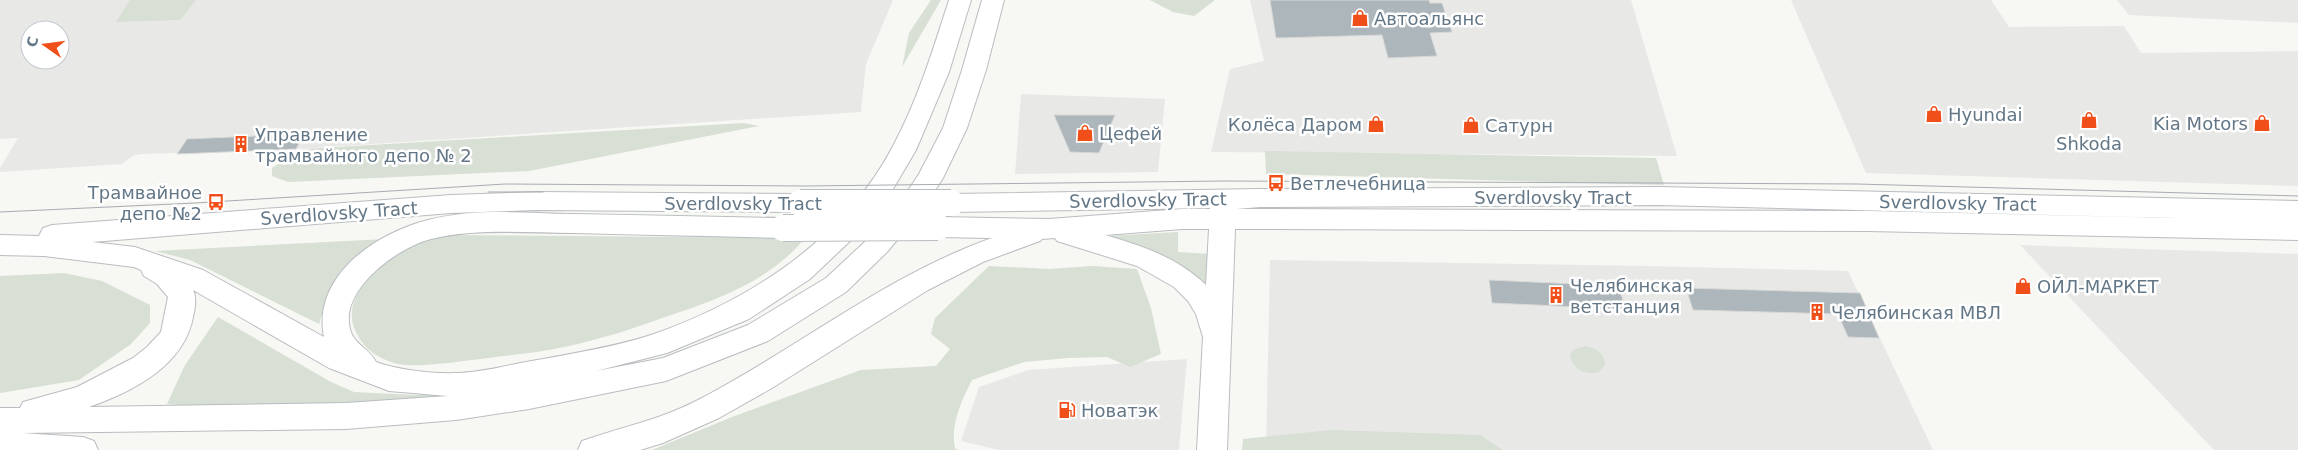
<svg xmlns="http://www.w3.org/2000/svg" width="2298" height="450" viewBox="0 0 2298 450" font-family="'DejaVu Sans',sans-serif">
	<rect width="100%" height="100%" fill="#f7f7f3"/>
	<g fill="#e8e9e7" fill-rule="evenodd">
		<path d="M 0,0 L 893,0 L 866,64 L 861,112 L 296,149 L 144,154 L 134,155 L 122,164 L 0,172 L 0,168 L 18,138 L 0,139 ZM 30,30 L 60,30 L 60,60 L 30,60 Z"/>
		<path d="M 1250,0 L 1631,0 L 1677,156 L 1211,152 L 1230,69 L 1264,61 Z"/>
		<path d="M 1791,0 L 1991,0 L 2009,27 L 2124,26 L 2141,53 L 2298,51 L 2298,186 L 1866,173 Z"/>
		<path d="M 2117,0 L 2298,0 L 2298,23 L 2129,15 Z"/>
		<path d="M 1021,94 L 1165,99 L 1158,172 L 1015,174 Z"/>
		<path d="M 2020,245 L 2298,254 L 2298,450 L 2214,450 Z"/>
		<path d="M 1270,260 L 1645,266 L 1848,271 L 1933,450 L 1266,450 Z"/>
		<path d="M 1187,359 L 1179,450 L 999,450 L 961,441 L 979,387 L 1028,370 Z"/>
	</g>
	<g fill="#d8dfd4">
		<path d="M 130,0 L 196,0 L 180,20 L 116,22 Z"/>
		<path d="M 931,0 L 941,0 L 902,67 L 909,33 Z"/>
		<path d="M 1150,0 L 1215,0 L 1194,16 L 1173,12 Z"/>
		<path d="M 744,123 L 759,126 L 529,171 L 288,182 L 272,176 L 272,168 L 303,149 Z"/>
		<path d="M 1265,151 L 1656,158 L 1664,185 L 1266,174 Z"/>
		<path d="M 1178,232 L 1178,252 L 1210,254 L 1206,289 L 1108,236 Z"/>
		<path d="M 441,235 L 805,238 C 770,281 716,300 665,317 C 632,329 598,340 564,347 C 537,353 508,355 481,359 C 461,361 413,369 394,363 C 378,358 365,350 357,334 C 336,297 383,261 412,245 C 421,240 432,238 441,235 Z"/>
		<path d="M 386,239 L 354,260 L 329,290 L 319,324 L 190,260 L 155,251 Z"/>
		<path d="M 989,266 L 1049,269 L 1092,266 L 1137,269 L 1151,308 L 1161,354 L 1130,367 L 1107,357 L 1068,358 L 1024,362 L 972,380 C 961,401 950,426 955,449 L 959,450 L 652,450 L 732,417 L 861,370 L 936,366 L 950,349 L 931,334 L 935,318 Z"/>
		<path d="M 64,273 L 102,281 L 150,305 L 150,323 L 131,344 L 79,380 L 0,393 L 0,276 Z"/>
		<path d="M 218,317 L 331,382 L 354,392 L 414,395 L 454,392 L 461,396 L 405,403 L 197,407 L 167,404 L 185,365 Z"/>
		<path d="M 1585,346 C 1596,348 1605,353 1605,365 L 1599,372 C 1586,376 1572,369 1570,355 L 1573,350 Z"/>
		<path d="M 1331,430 L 1480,435 L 1503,450 L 1242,450 L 1243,439 Z"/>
	</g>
	<g fill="#acb6bb" stroke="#d8d8d6">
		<path d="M 1270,0 L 1429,0 L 1430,3 L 1442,3 L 1452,32 L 1430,33 L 1437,56 L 1388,58 L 1382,35 L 1276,38 Z"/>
		<path d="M 1054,115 L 1115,115 L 1099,153 L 1070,152 Z"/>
		<path d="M 304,134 L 296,149 L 177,154 L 187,139 Z"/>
		<path d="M 1489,280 L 1619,286 L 1625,309 L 1492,303 Z"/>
		<path d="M 1686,288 L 1860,293 L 1879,338 L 1848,337 L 1838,314 L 1693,310 Z"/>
	</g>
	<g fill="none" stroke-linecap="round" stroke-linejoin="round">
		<g stroke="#b9bdc1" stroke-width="2">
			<g id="major">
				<path d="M 949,0 L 971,0 L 949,72 L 916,150 L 883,206 L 848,243 L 810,279 L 749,319 L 667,353 L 596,371 L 663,358 L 748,325 L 826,278 L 869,238 L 905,195 L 919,174 L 943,128 L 962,70 L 982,0 L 1004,0 L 986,70 L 967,128 L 943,178 L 923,209 L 887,252 L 846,292 L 768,341 L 666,381 L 529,409 L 456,420 L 346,429 L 22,433 L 83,437 L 94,441 L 98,450 L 0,450 L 0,408 L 20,408 L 23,402 L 77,387 L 133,358 L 147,347 L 161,332 L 168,297 L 157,284 L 144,276 L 141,270 L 134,267 L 44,256 L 0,255 L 0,235 L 39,236 L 43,228 L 52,225 L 451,195 L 537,192 L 800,194 L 809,196 L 813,203 L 809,210 L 800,212 L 537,210 L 451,213 L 92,242 L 135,247 L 203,270 L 324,337 C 312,276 376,233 428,220 C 475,208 524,213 571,214 C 642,215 712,217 783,218 L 792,221 L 796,228 L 792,235 L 783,238 C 713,236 644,235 574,233 C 527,233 477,228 431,239 C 399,247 345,286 349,323 C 351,345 367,345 376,362 C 398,370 433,374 458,373 C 485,372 516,363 543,359 C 577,353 622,345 654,334 C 750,300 843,240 892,148 C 917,102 933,50 949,0 ZM 193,290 L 329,368 L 389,391 L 448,396 L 346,403 L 89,407 C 132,392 184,366 193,317 C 195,308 197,298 193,290 Z"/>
				<path d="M 1659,187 L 2298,201 L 2298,240 L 1868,231 L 1235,229 L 1227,450 L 1197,450 L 1203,337 L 1196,314 L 1188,301 L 1174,287 L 1137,266 L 1057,241 L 1055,238 L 1042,239 L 1040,241 L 983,262 L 928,290 L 772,388 L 719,418 L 663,443 L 640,450 L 578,450 L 582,441 C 622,427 663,419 700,399 C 798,348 887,275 992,238 L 938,237 L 929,234 L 925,227 L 929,220 L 938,217 L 1049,219 L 1182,209 L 1210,209 L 1210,208 L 951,212 L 942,210 L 938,203 L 942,196 L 951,194 L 1260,189 ZM 1659,205 L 2176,218 L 1868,211 L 1236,209 L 1260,207 ZM 1182,229 L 1209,229 L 1206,285 C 1177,257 1142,246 1105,235 Z"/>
			</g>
		</g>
		<use href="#major" fill="#fff" fill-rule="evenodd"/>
		<g stroke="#a6acb2" stroke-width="1">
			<path d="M 488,192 L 543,192"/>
			<path d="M 0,212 L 195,203 L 505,184 L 807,186 L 1223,181 L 1857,184 L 2298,196"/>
		</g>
		<g stroke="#b9bdc1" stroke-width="28" stroke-linecap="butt">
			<g id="major-bridge">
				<path d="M 800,203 L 951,203"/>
				<path d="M 783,228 L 938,227"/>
			</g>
		</g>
		<use href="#major-bridge" stroke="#fff" stroke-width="26"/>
	</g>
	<defs>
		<g id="shop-bare" transform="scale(1.35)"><path d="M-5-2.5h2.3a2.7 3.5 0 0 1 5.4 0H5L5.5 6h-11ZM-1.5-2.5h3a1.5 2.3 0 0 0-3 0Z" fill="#f14f1a" stroke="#fff" stroke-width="2.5" paint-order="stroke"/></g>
		<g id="building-bare" transform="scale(1.35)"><path d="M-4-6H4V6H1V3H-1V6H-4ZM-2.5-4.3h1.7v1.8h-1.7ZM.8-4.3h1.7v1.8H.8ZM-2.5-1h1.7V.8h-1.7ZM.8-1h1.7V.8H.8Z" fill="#f14f1a" stroke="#fff" stroke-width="2.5" paint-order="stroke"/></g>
		<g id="bus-bare" transform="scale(1.35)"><path d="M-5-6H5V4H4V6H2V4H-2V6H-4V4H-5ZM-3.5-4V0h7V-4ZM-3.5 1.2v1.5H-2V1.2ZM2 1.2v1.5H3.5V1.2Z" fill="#f14f1a" stroke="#fff" stroke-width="2.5" paint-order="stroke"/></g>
		<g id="fuel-bare" transform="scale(1.35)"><path d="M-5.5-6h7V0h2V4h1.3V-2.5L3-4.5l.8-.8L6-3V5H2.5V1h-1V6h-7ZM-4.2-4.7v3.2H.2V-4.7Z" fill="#f14f1a" stroke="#fff" stroke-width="2.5" paint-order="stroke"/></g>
	</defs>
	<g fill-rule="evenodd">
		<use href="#shop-bare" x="1360" y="18"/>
		<use href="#shop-bare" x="1934" y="114"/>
		<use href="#shop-bare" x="2089" y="120"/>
		<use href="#shop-bare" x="2262" y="123"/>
		<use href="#shop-bare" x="1376" y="124"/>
		<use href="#shop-bare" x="1471" y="125"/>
		<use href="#shop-bare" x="1085" y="133"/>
		<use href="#building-bare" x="241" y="144"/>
		<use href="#bus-bare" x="1276" y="183"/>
		<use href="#bus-bare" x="216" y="202"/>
		<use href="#shop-bare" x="2023" y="286"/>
		<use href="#building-bare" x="1556" y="295"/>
		<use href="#building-bare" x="1817" y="312"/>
		<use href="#fuel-bare" x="1067" y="410"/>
	</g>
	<g text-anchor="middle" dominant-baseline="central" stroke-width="5" stroke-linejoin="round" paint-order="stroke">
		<g font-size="18" fill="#637787" stroke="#fff" text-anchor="start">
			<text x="1374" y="18">Автоальянс</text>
			<text x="1948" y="114">Hyundai</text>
			<text x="2248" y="123" text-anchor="end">Kia Motors</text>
			<text x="1362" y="124" text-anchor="end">Колёса Даром</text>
			<text x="1485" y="125">Сатурн</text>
			<text x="1099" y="133">Цефей</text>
			<text x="255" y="134">Управление<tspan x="255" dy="21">трамвайного депо № 2</tspan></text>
			<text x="2089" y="143" text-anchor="middle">Shkoda</text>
			<text x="1290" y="183">Ветлечебница</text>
			<text x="202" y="192" text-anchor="end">Трамвайное<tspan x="202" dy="21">депо №2</tspan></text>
			<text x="1570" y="285">Челябинская<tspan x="1570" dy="21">ветстанция</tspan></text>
			<text x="2037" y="286">ОЙЛ-МАРКЕТ</text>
			<text x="1831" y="312">Челябинская МВЛ</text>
			<text x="1081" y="410">Новатэк</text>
		</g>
		<g font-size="18" fill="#637787" stroke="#fff">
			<text x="1553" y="197">Sverdlovsky Tract</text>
			<text transform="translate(1148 200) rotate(-1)">Sverdlovsky Tract</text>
			<text x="743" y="203">Sverdlovsky Tract</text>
			<text transform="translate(1958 203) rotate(1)">Sverdlovsky Tract</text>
			<text transform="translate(339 213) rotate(-4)">Sverdlovsky Tract</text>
		</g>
	</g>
	<g transform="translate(45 45) rotate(284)"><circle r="24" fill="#ffffff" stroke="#c1c9cf"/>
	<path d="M0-4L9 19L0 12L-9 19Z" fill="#f14f1a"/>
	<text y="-8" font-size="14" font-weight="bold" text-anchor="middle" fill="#637787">С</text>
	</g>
</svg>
